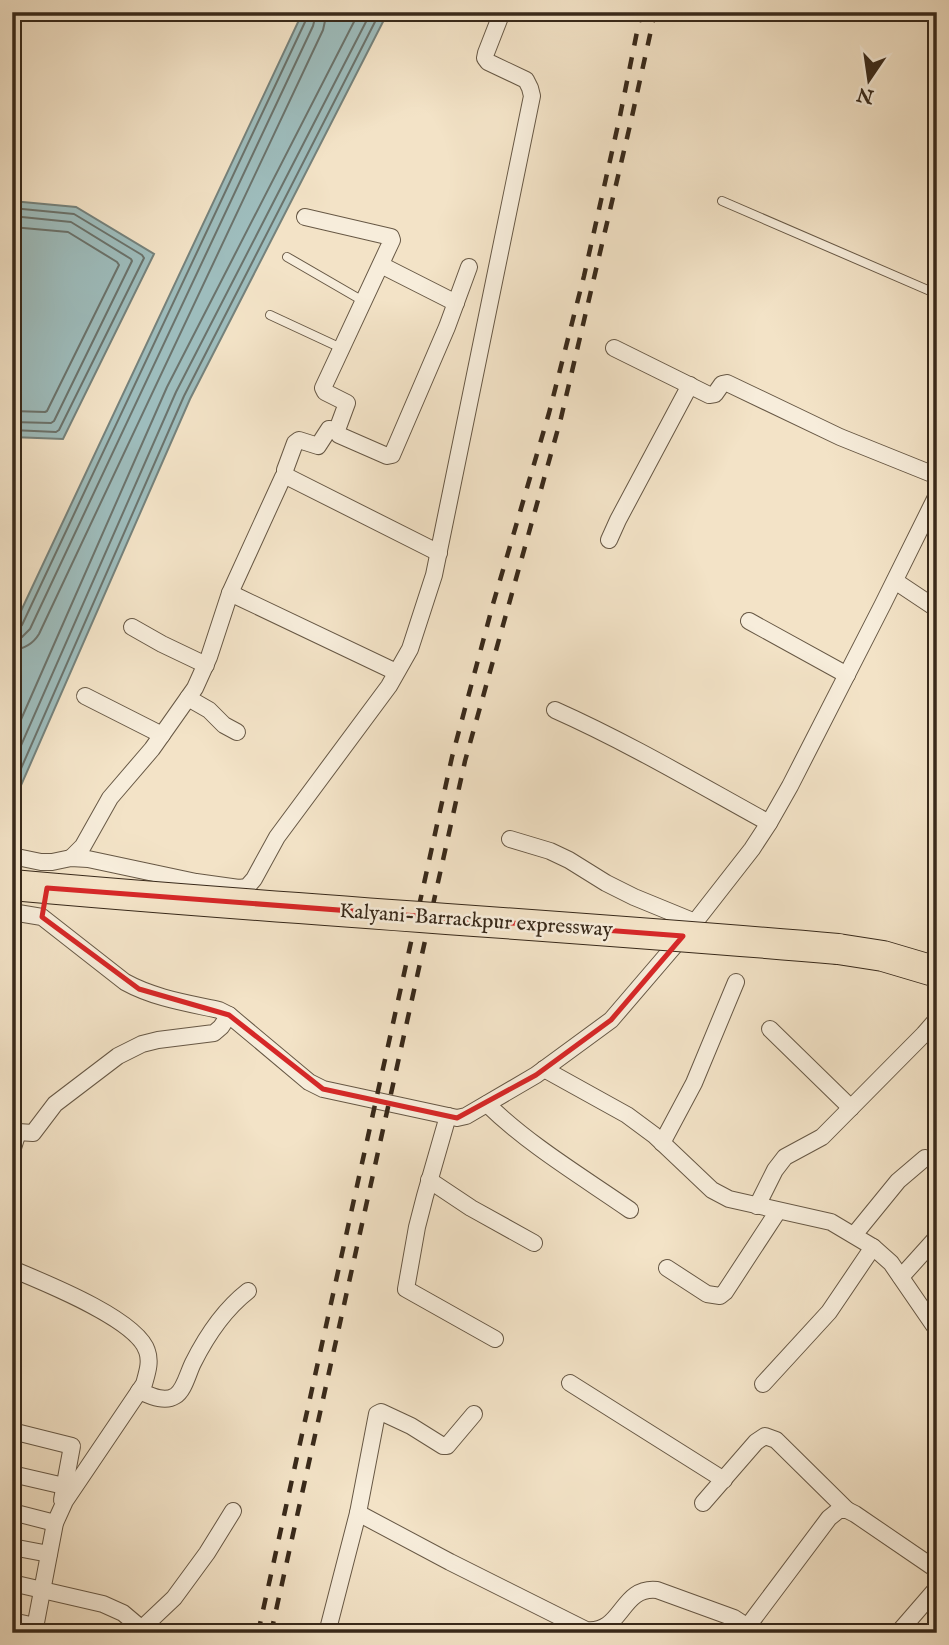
<svg xmlns="http://www.w3.org/2000/svg" width="949" height="1645" viewBox="0 0 949 1645" font-family="'IM FELL English',serif">
	<rect width="100%" height="100%" fill="#f3e3c7"/>
	<filter id="stains"><feTurbulence type="fractalNoise" baseFrequency=".00286" numOctaves="4"/><feColorMatrix values="0 0 0 0 .2 0 0 0 0 .09 0 0 0 0 .02 0 0 0 .5 -.17"/></filter>
	<radialGradient id="worn" r=".72"><stop offset=".6" stop-color="#630" stop-opacity="0"/><stop offset="1" stop-color="#630" stop-opacity=".3"/></radialGradient>
	<g fill="#9ebdbd" stroke="#75827c" stroke-width="2">
		<path d="M 288,12 L 388,12 L 190,399 L 19,790 L 12,789 L 12,630 L 300,18 Z"/>
		<path d="M 12,201 L 76,207 L 154,254 L 63,439 L 12,437 Z"/>
	</g>
	<g fill="none" stroke-linecap="round" stroke-linejoin="round">
		<g stroke="#6b736c" stroke-width="2">
			<path d="M 12,208 L 74,214 L 142,255 L 144,258 L 59,430 L 56,432 L 12,430"/>
			<path d="M 12,216 L 71,222 L 131,259 L 132,261 L 54,421 L 51,423 L 12,422"/>
			<path d="M 12,227 L 68,232 L 117,262 L 119,265 L 47,411 L 45,412 L 12,411"/>
			<path d="M 12,630 L 18,629 L 22,625 L 305,22 L 306,17 L 304,12"/>
			<path d="M 12,639 L 22,637 L 30,629 L 313,26 L 315,18 L 314,12"/>
			<path d="M 12,650 C 25,649 33,644 39,634 L 323,30 L 325,21 L 325,12"/>
			<path d="M 12,740 L 167,387 L 359,12"/>
			<path d="M 12,766 L 176,392 L 371,12"/>
			<path d="M 12,783 L 16,780 L 184,396 L 380,12"/>
		</g>
		<g stroke="#675845" stroke-width="10">
			<g id="lane">
				<path d="M 722,201 L 937,294"/>
				<path d="M 287,257 L 363,301"/>
				<path d="M 270,315 L 341,348"/>
			</g>
		</g>
		<g stroke="#675845" stroke-width="18">
			<g id="street">
				<path d="M 381,265 L 456,303"/>
				<path d="M 614,348 L 709,395 L 715,394 L 722,384 L 727,383 L 840,437 L 937,476"/>
				<path d="M 336,430 L 339,435 L 387,456 L 392,455 L 447,327 L 469,267"/>
				<path d="M 285,476 L 285,470 L 295,443 L 299,440 L 318,446 L 329,429 L 337,430 L 347,403 L 325,392 L 323,388 L 392,240 L 391,237 L 305,217"/>
				<path d="M 609,540 L 618,520 L 690,385"/>
				<path d="M 895,581 L 937,609"/>
				<path d="M 230,593 L 396,672"/>
				<path d="M 749,621 L 847,675"/>
				<path d="M 132,627 L 162,644 L 206,665"/>
				<path d="M 85,696 L 162,735"/>
				<path d="M 188,698 L 209,710 L 224,725 L 237,732"/>
				<path d="M 555,710 C 629,743 698,784 769,823"/>
				<path d="M 510,839 L 550,851 L 569,860 L 606,883 L 634,897 L 695,922"/>
				<path d="M 12,856 L 41,862 L 52,862 L 71,858 L 88,859 L 196,882 L 239,888 L 247,887 L 254,879 L 277,837 L 389,686 L 410,649 L 434,575 L 532,96 L 530,88 L 526,80 L 488,62 L 485,58 L 486,53 L 502,12"/>
				<path d="M 71,858 L 83,846 L 110,798 L 152,749 L 195,688 L 209,657 L 230,593 L 283,477 L 288,477 L 439,553"/>
				<path d="M 12,912 L 42,917 L 125,982 C 154,998 187,1003 219,1010 L 229,1015 L 309,1082 L 323,1089 L 448,1116 L 457,1118 L 466,1116 L 536,1075 L 611,1020 L 695,922 L 752,849 L 769,823 L 790,786 L 883,604 L 937,495"/>
				<path d="M 770,1029 L 851,1108"/>
				<path d="M 544,1069 L 627,1115 L 654,1135 L 712,1190 L 729,1199 L 831,1222 L 873,1247 L 891,1263 L 937,1330"/>
				<path d="M 487,1104 C 529,1145 581,1176 630,1210"/>
				<path d="M 448,1116 L 425,1196 L 417,1227 L 406,1289 L 495,1339"/>
				<path d="M 12,1129 L 18,1132 L 33,1133 L 55,1104 L 118,1056 L 142,1044 L 158,1040 L 214,1033 L 221,1027 L 229,1015"/>
				<path d="M 662,1143 L 694,1083 L 736,982"/>
				<path d="M 12,1151 L 18,1132"/>
				<path d="M 429,1180 L 471,1208 L 534,1243"/>
				<path d="M 757,1206 L 775,1170 L 785,1157 L 822,1137 L 924,1034 L 937,1019"/>
				<path d="M 854,1235 L 898,1181 L 925,1158"/>
				<path d="M 667,1268 L 707,1294 L 720,1296 L 725,1292 L 778,1211"/>
				<path d="M 12,1269 C 43,1282 137,1319 147,1351 C 151,1362 147,1373 144,1384 L 65,1501 L 55,1523 L 34,1633"/>
				<path d="M 901,1277 L 937,1237"/>
				<path d="M 570,1383 L 724,1480"/>
				<path d="M 763,1384 L 829,1312 L 873,1247"/>
				<path d="M 139,1391 C 149,1395 164,1403 175,1396 C 184,1391 188,1373 193,1363 C 206,1337 225,1309 248,1291"/>
				<path d="M 12,1431 L 72,1446 L 62,1500"/>
				<path d="M 12,1474 L 64,1486"/>
				<path d="M 703,1503 L 756,1442 L 765,1436 L 776,1440 L 847,1510"/>
				<path d="M 12,1512 L 55,1523"/>
				<path d="M 358,1513 L 450,1562 L 586,1630 C 623,1634 620,1586 657,1590 L 734,1618 L 757,1633"/>
				<path d="M 12,1547 L 49,1554"/>
				<path d="M 12,1583 L 103,1604 L 123,1613 L 142,1629 L 149,1632"/>
				<path d="M 12,1621 L 35,1626"/>
				<path d="M 748,1626 L 829,1518 L 839,1510 L 847,1510 L 855,1514 L 937,1570"/>
				<path d="M 137,1633 L 174,1598 L 207,1553 L 233,1511"/>
				<path d="M 327,1633 L 358,1513 L 377,1414 L 381,1412 L 411,1426 L 443,1446 L 447,1446 L 474,1414"/>
				<path d="M 898,1633 L 937,1588"/>
			</g>
		</g>
		<g stroke="#38291a" stroke-width="32">
			<path id="highway" d="M 838,949 L 883,956 L 937,972"/>
		</g>
		<use href="#lane" stroke="#f7eddb" stroke-width="8"/>
		<use href="#street" stroke="#f7eddb" stroke-width="16"/>
		<use href="#highway" stroke="#f3e3c7" stroke-width="30"/>
		<g stroke="#38291a" stroke-width="4.5" stroke-dasharray="12 12" stroke-linecap="butt">
			<path d="M 258,1633 L 452,757 L 493,604 L 549,413 L 584,276 L 620,116 L 641,12"/>
			<path d="M 271,1633 L 465,761 L 561,418 L 631,121 L 655,12"/>
		</g>
		<g stroke="#38291a" stroke-width="32" stroke-linecap="butt">
			<path id="highway-bridge" d="M 12,885 C 287,910 563,925 838,949"/>
		</g>
		<use href="#highway-bridge" stroke="#f3e3c7" stroke-width="30"/>
	</g>
	<path fill="none" stroke="#d62828" stroke-width="5" stroke-linejoin="round" d="M 47,888 L 683,936 L 611,1020 L 536,1075 L 457,1118 L 323,1089 L 229,1015 L 139,989 L 42,917 Z"/>
	<g text-anchor="middle" dominant-baseline="central" stroke-width="5" stroke-linejoin="round" paint-order="stroke">
		<g font-size="21" fill="#38291a" stroke="#f7eddb">
			<text transform="translate(476 921) rotate(4)">Kalyani-Barrackpur expressway</text>
		</g>
	</g>
	<rect width="949" height="1645" fill="none" stroke="#f3e3c7" stroke-width="42"/>
	<rect x="14" y="14" width="921" height="1617" fill="none" stroke="#38291a" stroke-width="3.5"/>
	<rect x="21" y="21" width="907" height="1603" fill="none" stroke="#38291a" stroke-width="2"/>
	<g transform="translate(869 80) rotate(193)" stroke="#f7eddb" stroke-width="5" paint-order="stroke">
	<path d="M0-5L12 26L0 18L-12 26Z" fill="#38291a"/>
	<text y="-10" font-size="19" font-weight="bold" text-anchor="middle" fill="#38291a">N</text>
	</g>
	<rect width="100%" height="100%" filter="url(#stains)"/>
	<rect width="100%" height="100%" fill="url(#worn)"/>
</svg>
